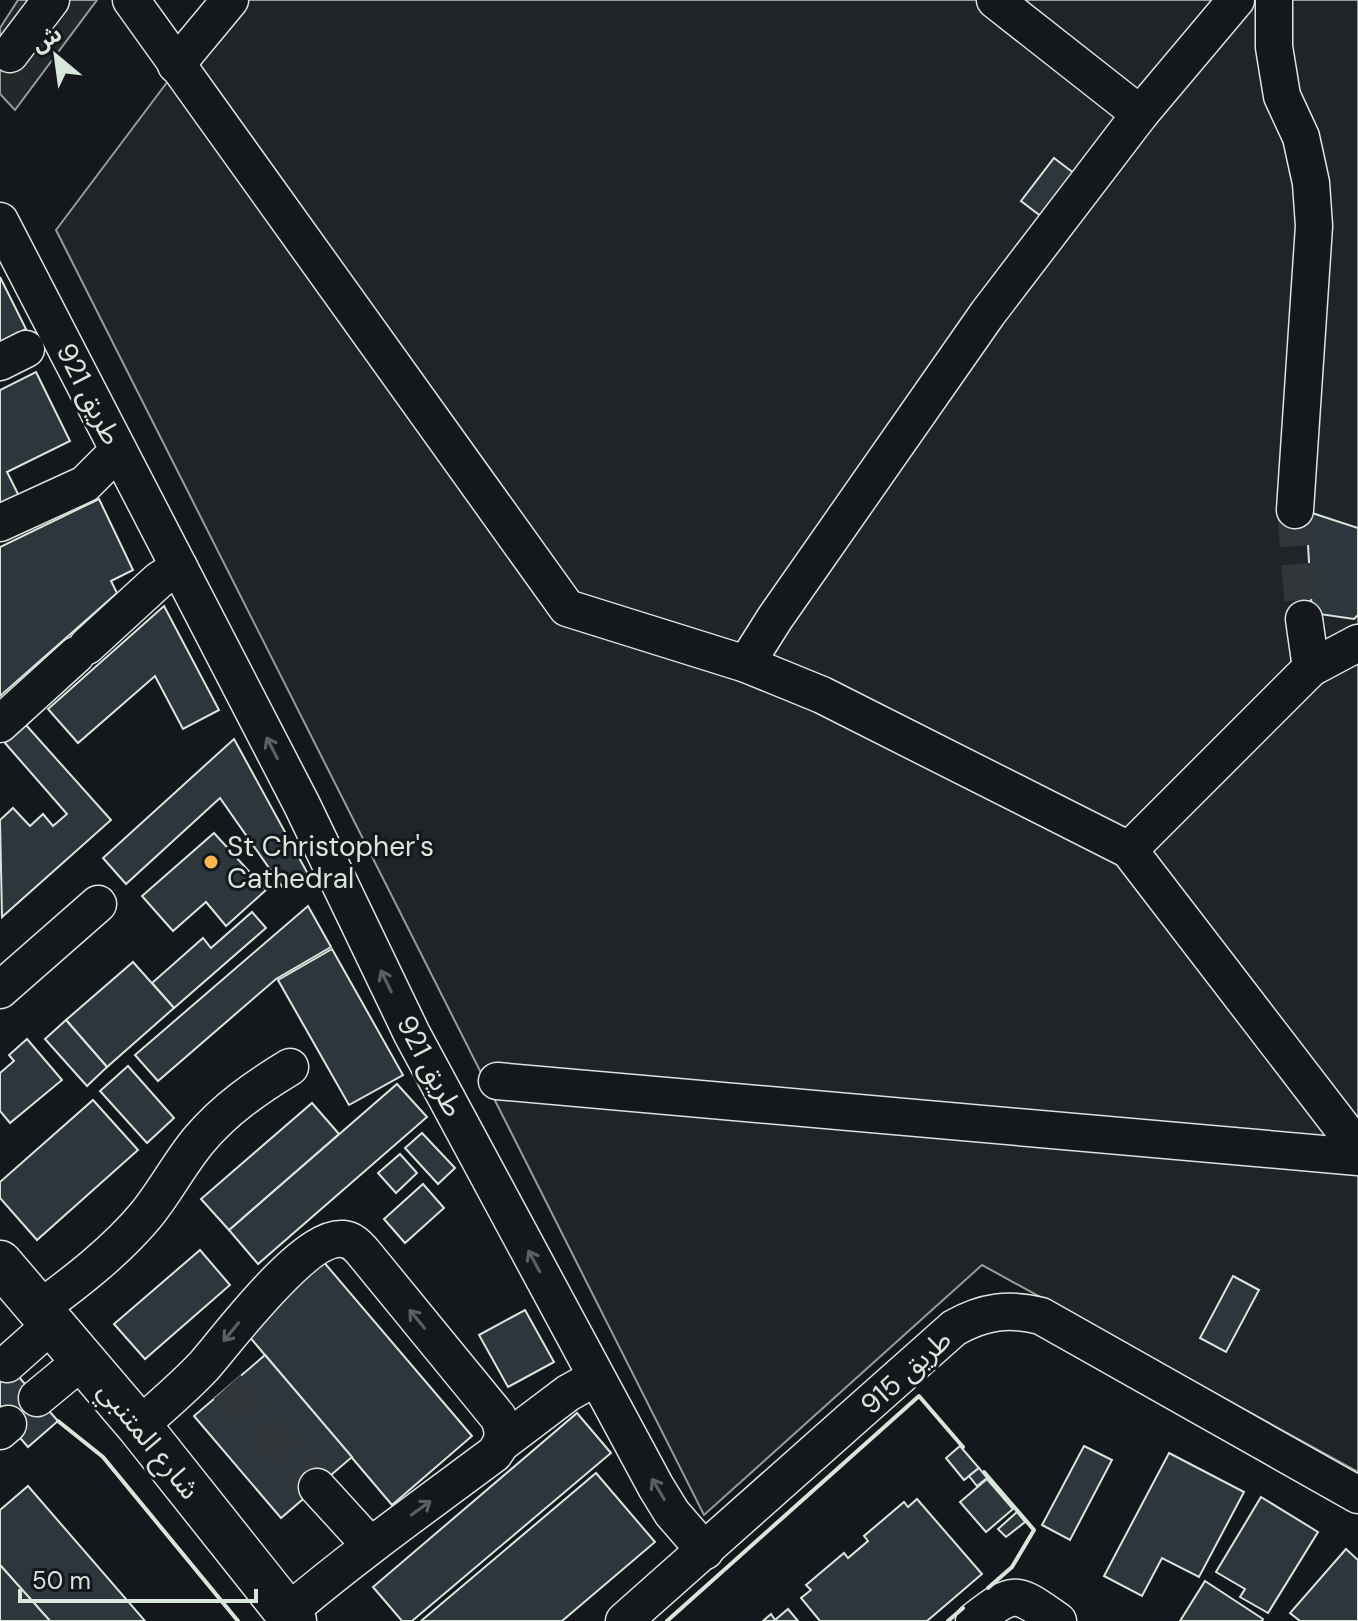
<svg xmlns="http://www.w3.org/2000/svg" width="1358" height="1621" viewBox="0 0 1358 1621" font-family="'DM Sans','Noto Sans Arabic',sans-serif">
	<rect width="100%" height="100%" fill="#14181c"/>
	<path fill="#202428" stroke="#939e99" stroke-width="2" d="M 229,0 L 1358,0 L 1358,1472 L 982,1265 L 704,1515 L 56,230 Z"/>
	<path fill="#24282b" stroke="#939e99" stroke-width="2" d="M 18,0 L 97,0 L 15,110 L 0,94 L 0,28 Z"/>
	<g fill="#2c363c" stroke="#d8e6dc" stroke-width="2">
		<path d="M 1054,158 L 1075,174 L 1042,217 L 1021,201 Z"/>
		<path d="M 0,277 L 26,329 L 0,343 Z"/>
		<path d="M 36,372 L 70,441 L 7,472 L 19,496 L 0,505 L 0,390 Z"/>
		<path d="M 99,499 L 133,570 L 111,581 L 117,593 L 0,696 L 0,547 Z"/>
		<path d="M 1306,511 L 1358,528 L 1358,615 L 1354,619 L 1312,613 Z"/>
		<path d="M 164,606 L 219,710 L 183,729 L 155,676 L 78,743 L 48,709 Z"/>
		<path d="M 26,725 L 111,820 L 2,917 L 0,820 L 13,808 L 30,826 L 43,814 L 53,826 L 67,814 L 5,743 Z"/>
		<path d="M 234,739 L 308,874 L 283,888 L 220,798 L 126,884 L 103,858 Z"/>
		<path d="M 214,833 L 266,890 L 226,926 L 206,902 L 173,931 L 142,896 Z"/>
		<path d="M 308,906 L 331,947 L 276,979 L 158,1081 L 135,1055 Z"/>
		<path d="M 252,912 L 266,928 L 174,1008 L 152,983 L 203,938 L 211,948 Z"/>
		<path d="M 332,949 L 403,1075 L 349,1105 L 278,980 Z"/>
		<path d="M 133,962 L 174,1008 L 107,1067 L 66,1020 Z"/>
		<path d="M 66,1020 L 107,1067 L 87,1086 L 45,1039 Z"/>
		<path d="M 27,1039 L 62,1080 L 10,1123 L 0,1111 L 0,1073 L 14,1061 L 9,1055 Z"/>
		<path d="M 128,1066 L 174,1118 L 147,1143 L 100,1091 Z"/>
		<path d="M 397,1084 L 427,1117 L 258,1264 L 229,1230 Z"/>
		<path d="M 93,1100 L 138,1150 L 37,1240 L 0,1198 L 0,1182 Z"/>
		<path d="M 312,1103 L 339,1134 L 229,1230 L 201,1199 Z"/>
		<path d="M 422,1133 L 455,1168 L 438,1184 L 405,1148 Z"/>
		<path d="M 400,1154 L 417,1173 L 396,1193 L 378,1173 Z"/>
		<path d="M 423,1184 L 444,1208 L 405,1243 L 384,1219 Z"/>
		<path d="M 200,1250 L 230,1285 L 145,1359 L 114,1324 Z"/>
		<path d="M 322,1260 L 472,1436 L 392,1505 L 242,1328 Z"/>
		<path d="M 1233,1276 L 1259,1290 L 1226,1352 L 1200,1338 Z"/>
		<path d="M 525,1310 L 554,1362 L 508,1387 L 479,1335 Z"/>
		<path d="M 265,1355 L 352,1457 L 281,1518 L 194,1416 Z"/>
		<path d="M 0,1356 L 58,1421 L 28,1447 L 0,1415 Z"/>
		<path d="M 577,1413 L 611,1453 L 412,1621 L 402,1621 L 373,1587 Z"/>
		<path d="M 960,1446 L 979,1468 L 964,1480 L 946,1458 Z"/>
		<path d="M 1084,1446 L 1112,1460 L 1070,1540 L 1042,1525 Z"/>
		<path d="M 1169,1453 L 1244,1492 L 1199,1577 L 1162,1558 L 1142,1596 L 1104,1576 Z"/>
		<path d="M 979,1468 L 987,1478 L 977,1486 L 969,1476 Z"/>
		<path d="M 596,1473 L 655,1542 L 562,1621 L 421,1621 Z"/>
		<path d="M 987,1479 L 1013,1509 L 986,1532 L 960,1502 Z"/>
		<path d="M 28,1486 L 145,1621 L 50,1621 L 0,1565 L 0,1510 Z"/>
		<path d="M 1261,1497 L 1318,1532 L 1268,1613 L 1240,1597 L 1245,1589 L 1216,1572 Z"/>
		<path d="M 917,1499 L 982,1574 L 927,1621 L 820,1621 L 801,1598 L 811,1590 L 806,1585 L 844,1553 L 848,1558 L 868,1541 L 864,1536 L 904,1502 L 908,1507 Z"/>
		<path d="M 1017,1512 L 1025,1522 L 1006,1537 L 998,1529 Z"/>
		<path d="M 1346,1549 L 1358,1560 L 1358,1621 L 1300,1621 L 1290,1613 Z"/>
		<path d="M 0,1565 L 50,1621 L 0,1621 Z"/>
		<path d="M 1205,1581 L 1263,1619 L 1262,1621 L 1180,1621 Z"/>
		<path d="M 788,1609 L 798,1621 L 763,1621 L 771,1614 L 775,1620 Z"/>
	</g>
	<g fill="none" stroke-linecap="round" stroke-linejoin="round">
		<g stroke="#313739" stroke-width="36" stroke-dasharray="36 18" stroke-linecap="butt">
			<path d="M 1295,510 L 1304,619"/>
			<path d="M 227,1387 L 317,1487"/>
		</g>
		<g stroke="#d8e6dc" stroke-width="39">
			<g id="minor">
				<path d="M 131,0 L 567,608 L 746,664 L 822,695 L 1129,850 L 1358,1148"/>
				<path d="M 995,0 L 1140,114"/>
				<path d="M 1274,0 L 1274,47 L 1282,96 L 1301,137 L 1311,183 L 1314,226 L 1295,510"/>
				<path d="M 10,54 L 51,0"/>
				<path d="M 176,65 L 230,0"/>
				<path d="M 0,221 L 302,805 L 412,1034 L 656,1487 L 672,1513 L 705,1551"/>
				<path d="M 0,362 L 26,349"/>
				<path d="M 0,523 L 85,484 L 118,451"/>
				<path d="M 1304,619 L 1311,668"/>
				<path d="M 87,646 L 159,580 L 179,567"/>
				<path d="M 746,664 L 775,618 L 988,313 L 1140,114 L 1236,0"/>
				<path d="M 0,724 L 76,655"/>
				<path d="M 1129,850 L 1311,668 L 1358,643"/>
				<path d="M 0,990 L 98,904"/>
				<path d="M 497,1081 L 1358,1157"/>
				<path d="M 39,1309 C 76,1282 116,1251 146,1215 C 165,1192 179,1164 199,1140 C 225,1109 257,1087 290,1067"/>
				<path d="M 7,1364 L 52,1324"/>
				<path d="M 37,1398 L 83,1360"/>
				<path d="M 139,1426 C 161,1407 183,1388 203,1367 C 228,1339 304,1235 343,1239 C 352,1240 357,1245 363,1252 L 498,1417 C 505,1432 504,1441 494,1454 C 424,1506 353,1557 287,1613"/>
				<path d="M 0,1431 L 8,1424"/>
				<path d="M 502,1443 L 568,1393 L 595,1378"/>
				<path d="M 317,1487 L 370,1545"/>
				<path d="M 624,1621 L 954,1328 C 984,1311 1009,1308 1041,1316 L 1358,1495"/>
				<path d="M 974,1621 C 1016,1588 1016,1592 1058,1621"/>
			</g>
		</g>
		<g stroke="#d8e6dc" stroke-width="47">
			<path id="major" d="M 0,1263 L 139,1426 L 294,1621"/>
		</g>
		<use href="#minor" stroke="#14181c" stroke-width="36"/>
		<use href="#major" stroke="#14181c" stroke-width="44"/>
		<g stroke="#d8e6dc" stroke-width="4">
			<path d="M 58,1421 L 103,1457 L 238,1621"/>
			<path d="M 984,1472 L 1034,1530 L 1012,1567 L 988,1588"/>
			<path d="M 667,1621 L 919,1396 L 963,1447"/>
			<path d="M 948,1621 L 963,1608"/>
		</g>
	</g>
	<defs><path id="oneway-shaft" d="M-6 0H5M1.5-3L5.5 0L1.5 3" fill="none" stroke-width="1.6" stroke-linecap="round" stroke-linejoin="round" transform="scale(2)"/></defs>
	<g stroke="#59605f">
		<use href="#oneway-shaft" transform="translate(272 748) rotate(-117)"/>
		<use href="#oneway-shaft" transform="translate(386 981) rotate(-116)"/>
		<use href="#oneway-shaft" transform="translate(534 1261) rotate(-118)"/>
		<use href="#oneway-shaft" transform="translate(417 1319) rotate(-129)"/>
		<use href="#oneway-shaft" transform="translate(231 1332) rotate(129)"/>
		<use href="#oneway-shaft" transform="translate(658 1489) rotate(-121)"/>
		<use href="#oneway-shaft" transform="translate(421 1508) rotate(-36)"/>
	</g>
	<circle fill="#ffb74d" stroke="#14181c" stroke-width="3" cx="211" cy="862" r="8"/>
	<g text-anchor="middle" dominant-baseline="central" stroke-width="6" stroke-linejoin="round" paint-order="stroke">
		<g font-size="28" fill="#d8e6dc" stroke="#14181c">
			<text transform="translate(89 394) rotate(63)">طريق 921</text>
			<text transform="translate(430 1066) rotate(62)">طريق 921</text>
			<text transform="translate(906 1372) rotate(-42)">طريق 915</text>
			<text transform="translate(149 1440) rotate(51)">شارع المتنبي</text>
		</g>
		<g font-size="28" fill="#d8e6dc" stroke="#14181c" text-anchor="start">
			<text x="227" y="846">St Christopher's<tspan x="227" dy="32">Cathedral</tspan></text>
		</g>
	</g>
	<g transform="translate(56 56) rotate(331)" stroke="#14181c" stroke-width="6" paint-order="stroke">
	<path d="M0-6L14 30L0 20L-14 30Z" fill="#d8e6dc"/>
	<text y="-12" font-size="22" font-weight="bold" text-anchor="middle" fill="#d8e6dc">ش</text>
	</g>
	<path d="M20 1589v12h236v-12" fill="none" stroke="#d8e6dc" stroke-width="4"/>
	<text x="32" y="1589" font-size="24" fill="#d8e6dc" stroke="#14181c" stroke-width="6" paint-order="stroke">50 m</text>
</svg>
